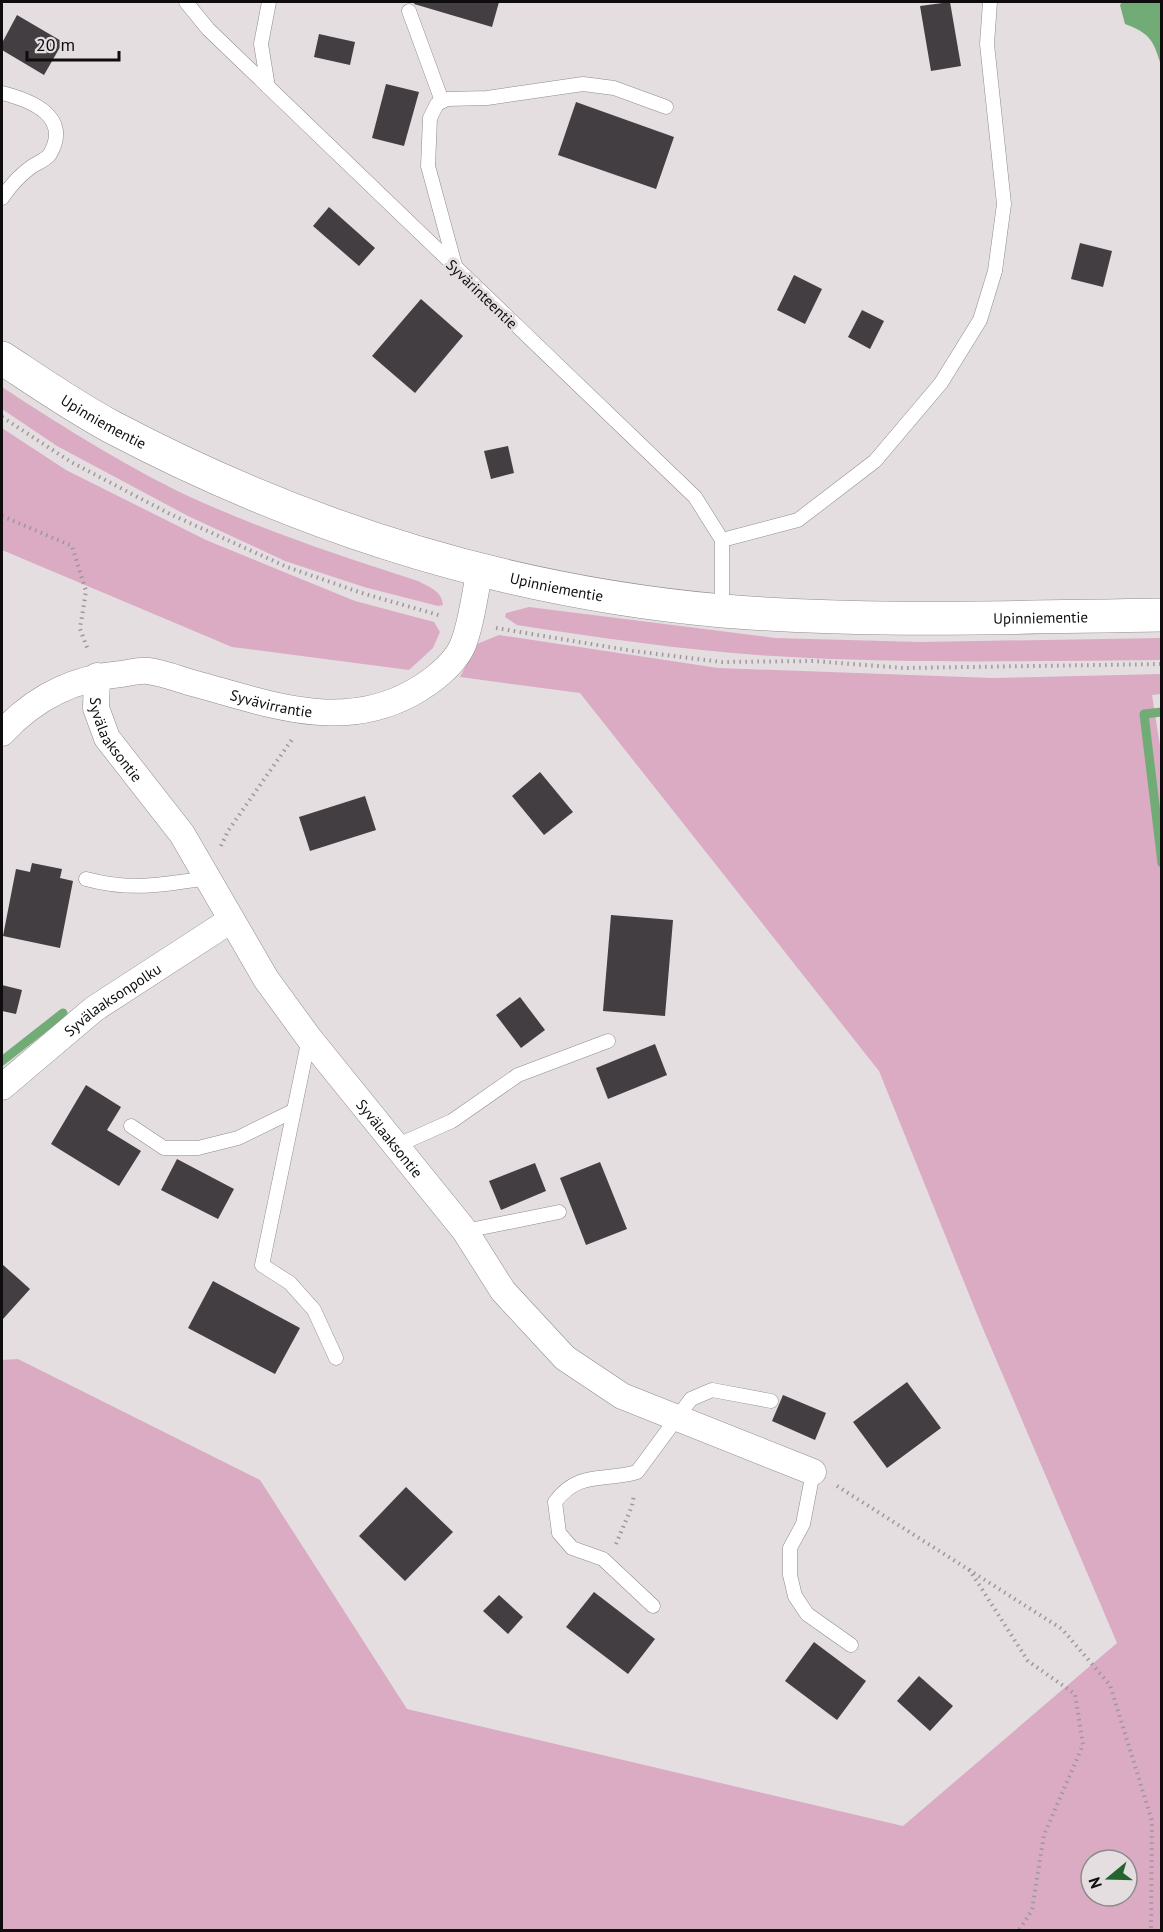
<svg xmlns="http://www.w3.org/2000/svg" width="1163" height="1932" viewBox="0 0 1163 1932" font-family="'PT Sans',sans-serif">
	<rect width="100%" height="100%" fill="#e4dee1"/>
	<g fill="#daabc3" fill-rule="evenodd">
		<path d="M 2,387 C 63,427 133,471 199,501 C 271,533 344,557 418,581 C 429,587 442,591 443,605 L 438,606 L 364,587 L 285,561 L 188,516 L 57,446 L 2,409 Z"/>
		<path d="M 2,428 L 66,470 L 206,540 L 355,601 L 434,622 L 440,632 L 433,648 L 409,670 L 232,647 L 2,550 Z"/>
		<path d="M 529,607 L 775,638 L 920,642 L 1161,638 L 1161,660 C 1033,661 903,664 774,656 C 688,651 602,638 517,625 L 505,617 L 506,613 Z"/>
		<path d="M 499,635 L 718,668 L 992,678 L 1161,674 L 1161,694 L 1152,695 L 1162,759 L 1161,1930 L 2,1930 L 2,1360 L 18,1359 L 260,1480 L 407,1709 L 903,1826 L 1117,1643 L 981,1324 L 879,1071 L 580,693 L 460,677 L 477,644 ZM 1091,1860 L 1127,1860 L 1127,1896 L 1091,1896 Z"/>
	</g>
	<path fill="#71ac77" d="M 1122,2 L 1161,2 L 1161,65 C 1153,40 1151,34 1125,24 L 1120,5 Z"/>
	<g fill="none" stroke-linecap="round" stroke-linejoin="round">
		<g stroke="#71ac77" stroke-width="9">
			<path d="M 1162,712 L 1144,714 L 1162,863"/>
			<path d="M 2,1061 L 63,1013"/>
		</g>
	</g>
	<g fill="#433e41">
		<path d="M 415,2 L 499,2 L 492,27 L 414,4 Z"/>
		<path d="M 950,2 L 961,66 L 931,71 L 920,6 Z"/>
		<path d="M 17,15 L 63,42 L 44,75 L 2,50 L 2,43 Z"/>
		<path d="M 319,34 L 355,42 L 350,65 L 314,57 Z"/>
		<path d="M 386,84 L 419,92 L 404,146 L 372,138 Z"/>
		<path d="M 576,102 L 674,137 L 656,189 L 558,155 Z"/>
		<path d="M 329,207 L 375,248 L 359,266 L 313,226 Z"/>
		<path d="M 1080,243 L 1112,251 L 1103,287 L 1071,279 Z"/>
		<path d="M 794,275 L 822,289 L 805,324 L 777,310 Z"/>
		<path d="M 421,299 L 463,336 L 415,393 L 372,356 Z"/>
		<path d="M 862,310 L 884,321 L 870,349 L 848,337 Z"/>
		<path d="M 508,446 L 514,473 L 491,479 L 484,451 Z"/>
		<path d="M 540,772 L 573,812 L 544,835 L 512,796 Z"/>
		<path d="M 365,796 L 376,830 L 310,851 L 299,817 Z"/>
		<path d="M 32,863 L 62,869 L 60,878 L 73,881 L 60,948 L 3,936 L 16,869 L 30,872 Z"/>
		<path d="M 611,915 L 673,920 L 665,1016 L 603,1011 Z"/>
		<path d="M 2,985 L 22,990 L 16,1014 L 2,1011 Z"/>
		<path d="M 520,997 L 545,1030 L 521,1048 L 496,1015 Z"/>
		<path d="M 655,1044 L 667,1075 L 608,1099 L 596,1068 Z"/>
		<path d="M 86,1085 L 121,1107 L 107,1130 L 141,1151 L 119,1186 L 51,1144 Z"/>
		<path d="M 177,1159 L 234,1189 L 218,1219 L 161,1190 Z"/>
		<path d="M 600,1162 L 627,1229 L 586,1245 L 560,1178 Z"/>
		<path d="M 535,1163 L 546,1191 L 501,1210 L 489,1181 Z"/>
		<path d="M 2,1264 L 30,1289 L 3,1319 L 2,1317 Z"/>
		<path d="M 213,1281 L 300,1328 L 275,1374 L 188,1328 Z"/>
		<path d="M 907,1382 L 941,1428 L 887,1468 L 853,1422 Z"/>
		<path d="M 783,1395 L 826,1413 L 815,1440 L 772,1421 Z"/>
		<path d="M 406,1487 L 453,1532 L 405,1581 L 359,1536 Z"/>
		<path d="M 594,1592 L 655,1639 L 628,1674 L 566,1627 Z"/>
		<path d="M 499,1595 L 523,1617 L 508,1634 L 483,1611 Z"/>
		<path d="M 814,1642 L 866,1681 L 837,1720 L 785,1681 Z"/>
		<path d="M 919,1676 L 953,1706 L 930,1731 L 897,1701 Z"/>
	</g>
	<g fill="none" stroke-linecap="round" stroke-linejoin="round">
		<g stroke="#908b8e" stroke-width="15">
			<g id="lane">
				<path d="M 186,2 L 208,29 L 695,497 L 722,540 L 722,611"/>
				<path d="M 409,11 L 442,101"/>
				<path d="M 268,87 L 261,44 L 269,2"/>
				<path d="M 2,93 C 30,100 72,116 50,154 C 46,160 37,163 31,167 C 19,176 10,186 2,198"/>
				<path d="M 456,269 L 428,166 L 430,118 L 437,104 L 447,99 L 487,98 L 583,84 L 614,88 L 666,107"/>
				<path d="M 722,540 L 798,520 L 875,461 L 941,383 L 980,320 L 995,271 L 1004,204 L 987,44 L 990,2"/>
				<path d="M 86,879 C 130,891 163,885 207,878"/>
				<path d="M 309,1038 L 262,1265 L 290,1283 L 314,1310 L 336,1358"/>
				<path d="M 131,1126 L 164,1148 L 198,1148 L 238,1138 L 293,1111"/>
				<path d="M 398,1145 L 452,1121 L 518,1075 L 608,1041"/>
				<path d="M 465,1231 L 559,1212"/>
				<path d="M 813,1472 L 803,1524 L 790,1548 L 790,1575 L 795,1596 L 807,1614 L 851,1645"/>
				<path d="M 653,1606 L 603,1559 L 572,1548 L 559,1533 L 555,1502 C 579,1470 604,1482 637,1472 L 691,1399 L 712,1390 L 771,1401"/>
			</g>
		</g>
		<g stroke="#908b8e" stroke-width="27">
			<g id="street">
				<path id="s1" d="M 97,676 L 96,708 L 107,738 L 182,834 L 266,979 L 309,1038 L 465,1231 L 503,1291 L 565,1358 L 622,1396 L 813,1472"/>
				<path id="s2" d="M 2,733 C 34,698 73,678 121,674 C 129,673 139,670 148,671 C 164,673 181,680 196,684 C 269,704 341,732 412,693 C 430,683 453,666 462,647 C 472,624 474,595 480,571"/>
				<path id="s3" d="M 2,1087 L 94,1009 L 231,920"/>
			</g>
		</g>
		<g stroke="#908b8e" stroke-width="34">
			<g id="secondary">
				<path id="s4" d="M 2,358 C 37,381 73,406 110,426 C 301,527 507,592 723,611 C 869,623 1016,617 1162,615"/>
			</g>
		</g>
		<g stroke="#9d989b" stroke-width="4" stroke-dasharray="1.5 4.5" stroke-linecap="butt">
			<path d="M 2,417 L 71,462 L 170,514 L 287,567 L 365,594 L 442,616"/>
			<path d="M 2,516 L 72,546 L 86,591 L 80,629 L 88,650"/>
			<path d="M 496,628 L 633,651 L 722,662 L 813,661 L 904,668 L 1162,664"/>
			<path d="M 221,846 L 228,831 L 293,738"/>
			<path d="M 837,1486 L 1062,1629 L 1110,1685 L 1152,1821 L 1151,1930"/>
			<path d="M 616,1544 L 632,1506 L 634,1495"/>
			<path d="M 969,1569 L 1028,1661 L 1075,1694 L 1083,1745 L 1044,1835 L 1032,1910 L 1019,1930"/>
		</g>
		<use href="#lane" stroke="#fff" stroke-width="14"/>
		<use href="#street" stroke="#fff" stroke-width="26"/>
		<use href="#secondary" stroke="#fff" stroke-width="33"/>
	</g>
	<g text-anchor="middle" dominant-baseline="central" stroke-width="6" stroke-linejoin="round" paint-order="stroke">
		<g font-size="15" fill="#0e0c0d" stroke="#e4dee1">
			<text transform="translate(482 294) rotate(44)">Syvärinteentie</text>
			<text stroke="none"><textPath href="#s4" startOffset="120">Upinniementie</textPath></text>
			<text stroke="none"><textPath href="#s4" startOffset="604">Upinniementie</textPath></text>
			<text stroke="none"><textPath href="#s4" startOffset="1090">Upinniementie</textPath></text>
			<text stroke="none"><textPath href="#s2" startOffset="291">Syvävirrantie</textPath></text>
			<text stroke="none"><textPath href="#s1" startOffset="69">Syvälaaksontie</textPath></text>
			<text stroke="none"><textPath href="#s3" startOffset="141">Syvälaaksonpolku</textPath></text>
			<text stroke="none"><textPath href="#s1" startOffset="555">Syvälaaksontie</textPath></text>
		</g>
	</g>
	<rect width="1163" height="1932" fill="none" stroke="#0e0c0d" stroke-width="6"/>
	<g transform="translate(1109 1878) rotate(251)"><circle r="28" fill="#e4dee1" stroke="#8e8a8c" stroke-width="1.5"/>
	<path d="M0-4.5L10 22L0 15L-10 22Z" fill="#24652f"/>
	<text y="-9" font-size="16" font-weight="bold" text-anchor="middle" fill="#0e0c0d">N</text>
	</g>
	<path d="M27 51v9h92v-9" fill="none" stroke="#0e0c0d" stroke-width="3"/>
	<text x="36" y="51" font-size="18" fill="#0e0c0d" stroke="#e4dee1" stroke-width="4.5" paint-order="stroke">20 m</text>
</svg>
